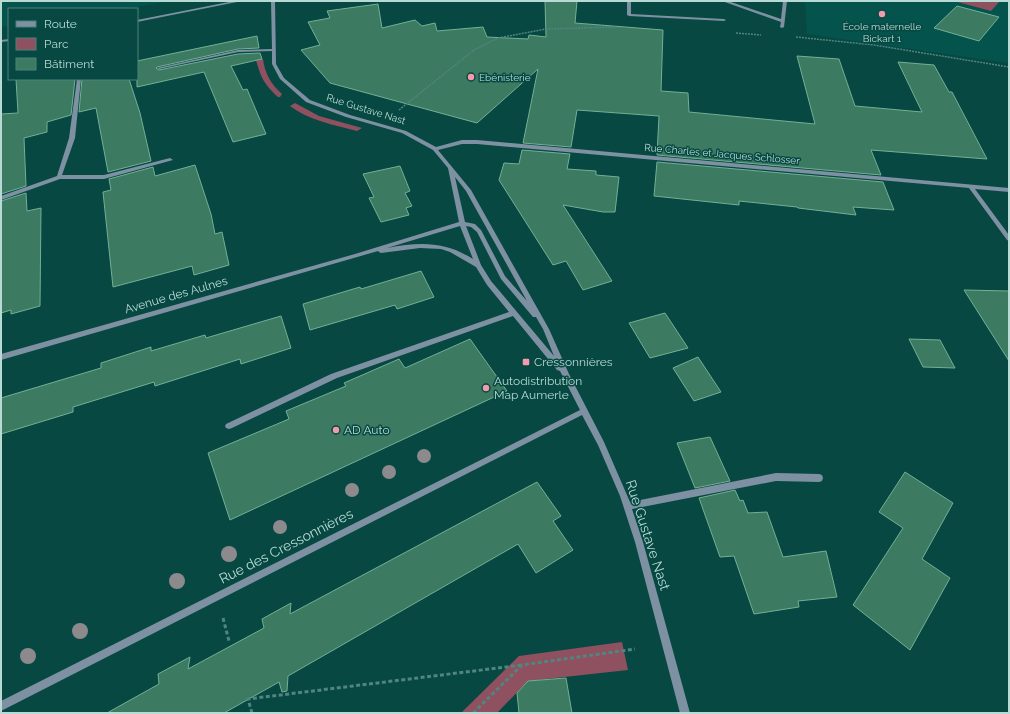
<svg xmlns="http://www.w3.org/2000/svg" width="1010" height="714" viewBox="0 0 1010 714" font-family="Raleway,sans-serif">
	<rect width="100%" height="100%" fill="#074842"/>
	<g fill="#04544d">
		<path d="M 1,1 L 169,1 L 125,9 L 9,9 L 9,26 L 1,27 Z"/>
		<path d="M 805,1 L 1009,1 L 1009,63 L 807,34 Z"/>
	</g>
	<g fill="#8f5060">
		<path d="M 954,1 L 1000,1 L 991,11 Z"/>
		<path d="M 258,59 L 263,59 C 265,74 271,84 282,94 L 280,97 L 278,97 C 264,84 261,78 256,60 Z"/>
		<path d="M 295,103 L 319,116 L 362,128 L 357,131 C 334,125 308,120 290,106 Z"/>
		<path d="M 622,642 L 628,670 L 528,681 L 497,713 L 461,713 L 519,656 Z"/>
	</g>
	<g fill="#3c7a61" stroke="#72b195">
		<path d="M 545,1 L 577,1 L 575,23 L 663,30 L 661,91 L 688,93 L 689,112 L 815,124 L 797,56 L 839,59 L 855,106 L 922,112 L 898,62 L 934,65 L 949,92 L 952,92 L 987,159 L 871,150 L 881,175 L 657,155 L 659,116 L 577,110 L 571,147 L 523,143 L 538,69 L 477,123 L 330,83 L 301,50 L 320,45 L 308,22 L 330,18 L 327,11 L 378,4 L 382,28 L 415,20 L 422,26 L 435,23 L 437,31 L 483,27 L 487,37 L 528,39 L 529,35 L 546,37 Z"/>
		<path d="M 957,6 L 999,17 L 979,41 L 934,28 Z"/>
		<path d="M 257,36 L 259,48 L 238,49 L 157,67 L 156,68 L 159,70 L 238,54 L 260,53 L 262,59 L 231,66 L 243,90 L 247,89 L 266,134 L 233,142 L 204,72 L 137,87 L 137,61 Z"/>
		<path d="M 16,79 L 75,79 L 71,115 L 47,122 L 47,132 L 24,138 L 26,186 L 1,194 L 1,114 L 18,113 Z"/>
		<path d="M 82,79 L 129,79 L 140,113 L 151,161 L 108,172 L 96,108 L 79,112 Z"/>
		<path d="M 522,150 L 570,154 L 567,169 L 596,171 L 596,175 L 619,177 L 615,212 L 603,212 L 563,205 L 612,281 L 583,290 L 566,261 L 553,265 L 499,180 L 504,163 L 519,164 Z"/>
		<path d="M 657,162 L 883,182 L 894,210 L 853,207 L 856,215 L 798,208 L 797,207 L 739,201 L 739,205 L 654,196 Z"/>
		<path d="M 195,165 L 211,214 L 215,234 L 222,232 L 229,265 L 194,275 L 192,266 L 113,287 L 103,192 L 111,190 L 109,179 L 153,167 L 155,176 Z"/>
		<path d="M 400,166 L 410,191 L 405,193 L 412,206 L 406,208 L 409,215 L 381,222 L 369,198 L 374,197 L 363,174 Z"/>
		<path d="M 26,193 L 27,211 L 41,208 L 40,306 L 11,314 L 11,310 L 1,313 L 1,201 Z"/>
		<path d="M 421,271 L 434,297 L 397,309 L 395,305 L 310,330 L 303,304 L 360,287 L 361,289 Z"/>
		<path d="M 964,290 L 1009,291 L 1009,361 Z"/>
		<path d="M 665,313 L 688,348 L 650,358 L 629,323 Z"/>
		<path d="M 281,316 L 291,348 L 241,364 L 240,359 L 155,386 L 154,382 L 73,407 L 73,412 L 1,434 L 1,398 L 101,368 L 101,363 L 151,347 L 151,351 L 205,335 L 206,338 Z"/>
		<path d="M 470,339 L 507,391 L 230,520 L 208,453 L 289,419 L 286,411 L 346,386 L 344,383 L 399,359 L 405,368 Z"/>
		<path d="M 909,339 L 940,340 L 955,368 L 923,367 Z"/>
		<path d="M 698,357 L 721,392 L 694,401 L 673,368 Z"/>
		<path d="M 710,437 L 730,481 L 695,488 L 677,443 Z"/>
		<path d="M 905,472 L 953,503 L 922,559 L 950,578 L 910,650 L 853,605 L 903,528 L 879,512 Z"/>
		<path d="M 537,482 L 561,516 L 553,521 L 573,550 L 536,573 L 518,544 L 288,676 L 287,691 L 282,692 L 279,682 L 224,713 L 107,713 L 159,684 L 158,674 L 190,657 L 188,669 L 264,628 L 262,619 L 291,603 L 290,614 Z"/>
		<path d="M 735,490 L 740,501 L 743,500 L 748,513 L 767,512 L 783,557 L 826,551 L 837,597 L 798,601 L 799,607 L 754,614 L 734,556 L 720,557 L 699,498 Z"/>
		<path d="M 566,678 L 572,713 L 519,713 L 517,693 L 528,681 Z"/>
	</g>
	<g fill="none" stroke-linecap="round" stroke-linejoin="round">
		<g stroke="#51857f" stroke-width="1.5" stroke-dasharray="2 1" stroke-linecap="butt">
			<path d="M 736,33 L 761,35"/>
			<path d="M 796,37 L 874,45 L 1009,67"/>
			<path d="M 399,110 L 474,50 L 498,38 L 546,29 L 617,27"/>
		</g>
		<g stroke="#51857f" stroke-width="3" stroke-dasharray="4 2.5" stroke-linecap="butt">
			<path d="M 223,618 L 229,641"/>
			<path d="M 252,713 L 248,699 L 522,665"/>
			<path d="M 473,713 L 522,665 L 635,649"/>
		</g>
		<g fill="#7d91a2" fill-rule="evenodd">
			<path d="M 234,1 L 242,1 L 137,22 L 137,20 Z"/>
			<path d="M 271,1 L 275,1 L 276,64 L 284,78 L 310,100 L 350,115 L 406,131 L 436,147 L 462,140 L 477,140 L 1009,188 L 1009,192 L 975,189 L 1009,235 L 1009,241 L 1007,240 L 969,188 L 477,144 L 462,144 L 438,150 L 471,190 L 549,329 L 569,374 L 604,442 L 630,502 L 776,473 L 819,474 L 822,475 L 823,478 L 822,481 L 819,482 L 776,481 L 632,509 L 643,542 L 690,713 L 680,713 L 635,542 L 620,496 L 598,445 L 582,415 L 1,711 L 1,701 L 580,410 L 560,371 L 557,370 L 513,316 L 337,378 L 232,428 L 229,429 L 226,428 L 225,426 L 226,424 L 331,374 L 509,312 L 487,285 L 476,267 L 450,252 L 441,249 L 420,248 L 381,253 L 379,252 L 378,251 L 1,360 L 1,354 L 355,254 L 459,222 L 448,168 L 433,150 L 402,133 L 346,117 L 306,102 L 280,79 L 272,64 L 272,51 L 238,52 L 159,69 L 157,68 L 238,50 L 272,49 ZM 455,177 L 466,191 L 527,301 L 505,276 L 481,230 L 475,224 L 465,222 ZM 460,226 L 473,259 C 444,241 420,242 387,248 ZM 466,226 L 471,227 L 477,232 L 501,279 L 533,317 L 536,317 L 543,329 L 554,356 L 491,281 L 481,265 Z"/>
			<path d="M 627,1 L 631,1 L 631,14 L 724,19 L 726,20 L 724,21 L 629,16 L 627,15 Z"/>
			<path d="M 722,1 L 728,1 L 781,19 L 783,1 L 787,1 L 784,27 L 782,28 L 780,27 L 781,22 Z"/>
			<path d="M 9,39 L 9,41 L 1,42 L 1,40 Z"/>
			<path d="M 77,79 L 81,79 L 75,138 L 62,175 L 104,175 L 170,158 L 173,160 L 104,179 L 60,179 L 1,200 L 1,196 L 57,176 L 69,138 Z"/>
		</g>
	</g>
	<g fill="#8d8a8e">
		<circle cx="424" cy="456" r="7"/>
		<circle cx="389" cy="472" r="7"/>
		<circle cx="352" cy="490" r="7"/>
		<circle cx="280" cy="527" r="7"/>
		<circle cx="229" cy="554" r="8"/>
		<circle cx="177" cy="581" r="8"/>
		<circle cx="80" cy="631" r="8"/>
		<circle cx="28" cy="656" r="8"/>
	</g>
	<g fill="#f29aae" stroke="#074842" stroke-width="1.5">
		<circle cx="882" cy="14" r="4"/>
		<circle cx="471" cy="77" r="4"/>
		<rect x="522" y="358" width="8" height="8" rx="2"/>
		<circle cx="486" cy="388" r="4"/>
		<circle cx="336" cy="430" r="4"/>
	</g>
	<g text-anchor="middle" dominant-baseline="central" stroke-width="3" stroke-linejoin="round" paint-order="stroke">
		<g font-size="10" fill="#b7dad5" stroke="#074842">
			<text x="882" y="26">École maternelle<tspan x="882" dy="12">Bickart 1</tspan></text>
			<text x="479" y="77" text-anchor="start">Ebénisterie</text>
		</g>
		<g font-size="10" fill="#b7dad5" stroke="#074842">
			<text transform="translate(366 109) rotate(17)">Rue Gustave Nast</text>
			<text transform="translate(722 154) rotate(5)">Rue Charles et Jacques Schlosser</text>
		</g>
		<g font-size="12" fill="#b7dad5" stroke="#074842">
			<text transform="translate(176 295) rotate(-16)">Avenue des Aulnes</text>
		</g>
		<g font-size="12" fill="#b7dad5" stroke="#074842" text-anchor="start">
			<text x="534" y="362">Cressonnières</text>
			<text x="494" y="381">Autodistribution<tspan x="494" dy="14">Map Aumerle</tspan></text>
			<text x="344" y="430">AD Auto</text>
		</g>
		<g font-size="14" fill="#b7dad5" stroke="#074842">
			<text transform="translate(648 535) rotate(72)">Rue Gustave Nast</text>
			<text transform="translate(286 546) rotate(-27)">Rue des Cressonnières</text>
		</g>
	</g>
	<rect width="1010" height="714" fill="none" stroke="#b7dad5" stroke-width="4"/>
	<rect x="8" y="8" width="130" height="72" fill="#074842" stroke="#4d827d"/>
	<rect x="16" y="21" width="20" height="6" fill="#7d91a2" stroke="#4d827d"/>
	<text x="44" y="28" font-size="12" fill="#b7dad5">Route</text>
	<rect x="16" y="38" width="20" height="12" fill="#8f5060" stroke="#4d827d"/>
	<text x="44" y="48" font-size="12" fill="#b7dad5">Parc</text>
	<rect x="16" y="58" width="20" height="12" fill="#3c7a61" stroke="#4d827d"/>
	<text x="44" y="68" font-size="12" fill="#b7dad5">Bâtiment</text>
</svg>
